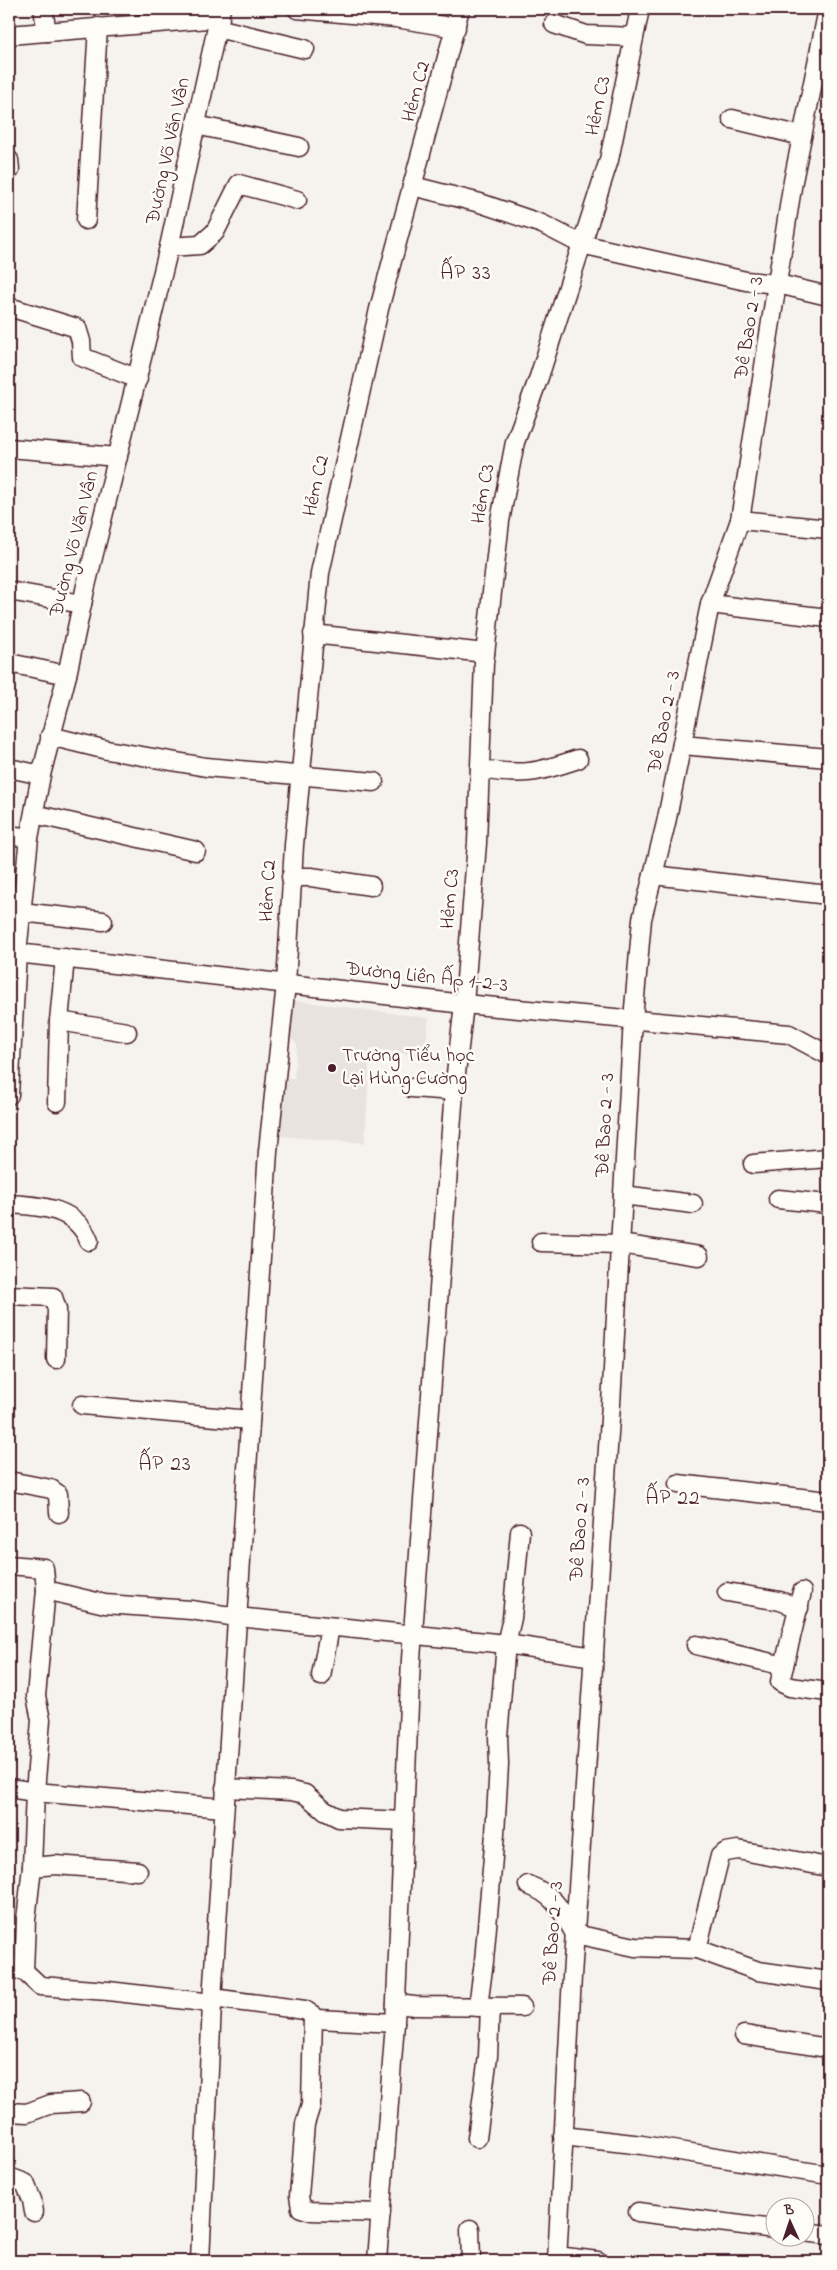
<svg xmlns="http://www.w3.org/2000/svg" width="837" height="2270" viewBox="0 0 837 2270" font-family="'Indie Flower',sans-serif">
	<rect width="100%" height="100%" fill="#f6f3ef"/>
	<filter id="ink" filterUnits="userSpaceOnUse"><feTurbulence type="fractalNoise" baseFrequency=".02" numOctaves="2"/><feDisplacementMap in="SourceGraphic" scale="10" xChannelSelector="R" yChannelSelector="G"/><feConvolveMatrix kernelMatrix="1 2 1 2 8 2 1 2 1" color-interpolation-filters="sRGB"/></filter>
	<g filter="url(#ink)">
		<path fill="#e9e3e0" d="M 292,1000 L 429,1018 L 424,1057 L 370,1048 L 365,1143 L 280,1136 L 284,1079 L 294,1079 L 297,1044 L 288,1036 Z"/>
		<g fill="none" stroke-linecap="round" stroke-linejoin="round">
			<g stroke="#4a1f2b" stroke-width="21">
				<g id="minor">
					<path d="M 43,9 L 47,32"/>
					<path d="M 297,9 L 396,18 L 456,28"/>
					<path d="M 554,24 L 586,35 L 634,37"/>
					<path d="M 217,28 L 305,49"/>
					<path d="M 9,35 L 220,18"/>
					<path d="M 732,119 L 802,136"/>
					<path d="M 196,125 L 299,147"/>
					<path d="M 9,160 L 10,170"/>
					<path d="M 413,186 L 480,203 L 542,224 L 581,244 L 746,281 L 778,284 L 828,296"/>
					<path d="M 86,220 L 98,27"/>
					<path d="M 169,247 L 200,245 L 215,232 L 239,184 L 297,200"/>
					<path d="M 9,307 L 77,328 L 81,341 L 82,357 L 138,379"/>
					<path d="M 9,448 L 118,457"/>
					<path d="M 740,520 L 828,529"/>
					<path d="M 9,591 L 82,604"/>
					<path d="M 710,604 L 828,618"/>
					<path d="M 313,634 L 485,653"/>
					<path d="M 9,663 L 67,675"/>
					<path d="M 50,736 L 107,750 L 206,767 L 374,782"/>
					<path d="M 682,745 L 828,758"/>
					<path d="M 9,768 L 41,775"/>
					<path d="M 480,769 C 523,776 537,773 578,759"/>
					<path d="M 34,814 L 196,851"/>
					<path d="M 9,835 L 29,838"/>
					<path d="M 653,875 L 828,895"/>
					<path d="M 291,877 L 311,877 L 371,886"/>
					<path d="M 21,912 L 103,921"/>
					<path d="M 17,953 L 464,1004 L 789,1034 L 828,1055"/>
					<path d="M 59,1021 L 127,1032"/>
					<path d="M 412,1088 L 454,1091"/>
					<path d="M 9,1095 L 17,953 L 29,838 L 41,775 L 67,675 L 85,590 L 169,247 L 221,9"/>
					<path d="M 57,1102 L 59,1021 L 65,958"/>
					<path d="M 753,1164 L 828,1158"/>
					<path d="M 623,1195 L 693,1204"/>
					<path d="M 778,1199 L 828,1204"/>
					<path d="M 9,1204 C 40,1206 76,1207 89,1241"/>
					<path d="M 541,1242 L 620,1244 L 699,1256"/>
					<path d="M 9,1295 L 53,1297 L 57,1309 L 56,1359"/>
					<path d="M 82,1405 L 250,1420"/>
					<path d="M 9,1481 L 51,1489 L 58,1494 L 59,1513"/>
					<path d="M 678,1484 L 828,1501"/>
					<path d="M 9,1565 L 44,1568 L 46,1590 L 105,1604 L 191,1610 L 237,1617 L 506,1644 L 594,1657"/>
					<path d="M 727,1592 L 780,1601 L 799,1608"/>
					<path d="M 802,1592 L 780,1682 L 790,1687 L 828,1692"/>
					<path d="M 696,1645 L 784,1666"/>
					<path d="M 321,1676 L 330,1627"/>
					<path d="M 9,1788 L 35,1792 L 41,1720 L 36,1696 L 46,1590"/>
					<path d="M 225,1788 L 291,1791 L 305,1794 L 325,1811 L 339,1818 L 404,1821"/>
					<path d="M 32,1867 L 55,1865 L 138,1871"/>
					<path d="M 528,1885 C 555,1895 561,1910 575,1934 L 635,1947 L 697,1949 L 758,1971 L 828,1981"/>
					<path d="M 697,1949 L 720,1856 L 726,1852 L 738,1850 L 828,1867"/>
					<path d="M 9,1968 L 24,1971 L 40,1986 L 108,1991 L 212,2003"/>
					<path d="M 24,1971 L 26,1920 L 32,1867 L 35,1792 L 224,1808"/>
					<path d="M 212,1998 L 305,2010 L 318,2019 L 395,2023"/>
					<path d="M 396,2004 L 415,2006 L 522,2007"/>
					<path d="M 478,2007 L 484,1961 L 495,1834 L 499,1764 L 498,1736 L 506,1644 L 512,1618 L 520,1532"/>
					<path d="M 313,2015 L 311,2105 L 305,2124 L 299,2196 L 301,2208 L 311,2211 L 381,2213"/>
					<path d="M 744,2035 L 828,2048"/>
					<path d="M 9,2112 L 27,2113 L 51,2104 L 81,2102"/>
					<path d="M 563,2136 L 642,2145 L 828,2175"/>
					<path d="M 477,2138 L 488,2056 L 490,2007"/>
					<path d="M 9,2177 L 25,2183 L 32,2200 L 34,2212"/>
					<path d="M 638,2212 L 774,2229"/>
					<path d="M 470,2229 L 471,2261"/>
					<path d="M 804,2232 L 828,2235"/>
					<path d="M 557,2256 L 598,2261"/>
					<path d="M 200,2261 L 213,1984 L 268,1151 L 286,984 L 294,845 L 320,573 L 379,309 L 460,9"/>
					<path d="M 377,2261 L 395,2023 L 411,1659 L 454,1091 L 464,1004 L 477,843 L 484,663 L 500,521 L 515,442 L 539,377 L 609,160 L 640,9"/>
					<path d="M 557,2261 L 572,1976 L 611,1404 L 633,1019 L 642,919 L 666,823 L 710,604 L 740,520 L 793,181 L 828,9"/>
				</g>
			</g>
			<use href="#minor" stroke="#fdfcf7" stroke-width="18"/>
		</g>
	</g>
	<circle fill="#4a1f2b" stroke="#fdfcf7" stroke-width="2" cx="332" cy="1068" r="5"/>
	<g text-anchor="middle" dominant-baseline="central" stroke-width="5" stroke-linejoin="round" paint-order="stroke">
		<g font-size="20" fill="#4a1f2b" stroke="#fdfcf7">
			<text transform="translate(417 92) rotate(-75)">Hẻm C2</text>
			<text transform="translate(599 106) rotate(-78)">Hẻm C3</text>
			<text transform="translate(169 151) rotate(-78)">Đường Võ Văn Vân</text>
			<text transform="translate(750 328) rotate(-81)">Đê Bao 2 - 3</text>
			<text transform="translate(317 486) rotate(-77)">Hẻm C2</text>
			<text transform="translate(484 494) rotate(-80)">Hẻm C3</text>
			<text transform="translate(75 544) rotate(-76)">Đường Võ Văn Vân</text>
			<text transform="translate(665 722) rotate(-79)">Đê Bao 2 - 3</text>
			<text transform="translate(269 891) rotate(-87)">Hẻm C2</text>
			<text transform="translate(451 899) rotate(-85)">Hẻm C3</text>
			<text transform="translate(427 978) rotate(6)">Đường Liên Ấp 1-2-3</text>
			<text transform="translate(606 1125) rotate(-87)">Đê Bao 2 - 3</text>
			<text transform="translate(581 1529) rotate(-86)">Đê Bao 2 - 3</text>
			<text transform="translate(554 1933) rotate(-86)">Đê Bao 2 - 3</text>
		</g>
		<g font-size="20" fill="#4a1f2b" stroke="#fdfcf7" text-anchor="start">
			<text x="342" y="1056">Trường Tiểu học<tspan x="342" dy="23">Lại Hùng Cường</tspan></text>
		</g>
		<g font-size="21" letter-spacing="1" fill="#4a1f2b" stroke="#fdfcf7">
			<text x="466" y="274">ẤP 33</text>
			<text x="165" y="1465">ẤP 23</text>
			<text x="673" y="1499">ẤP 22</text>
		</g>
	</g>
	<rect width="837" height="2270" fill="none" stroke="#fdfcf7" stroke-width="30"/>
	<rect x="15" y="15" width="807" height="2240" fill="none" stroke="#4a1f2b" stroke-width="2" filter="url(#ink)"/>
	<g transform="translate(790 2222) rotate(357)"><circle r="24" fill="#fdfcf7" stroke="#b5a4a5"/>
	<path d="M0-4L9 19L0 12L-9 19Z" fill="#4a1f2b"/>
	<text y="-8" font-size="14" font-weight="bold" text-anchor="middle" fill="#4a1f2b">B</text>
	</g>
</svg>
